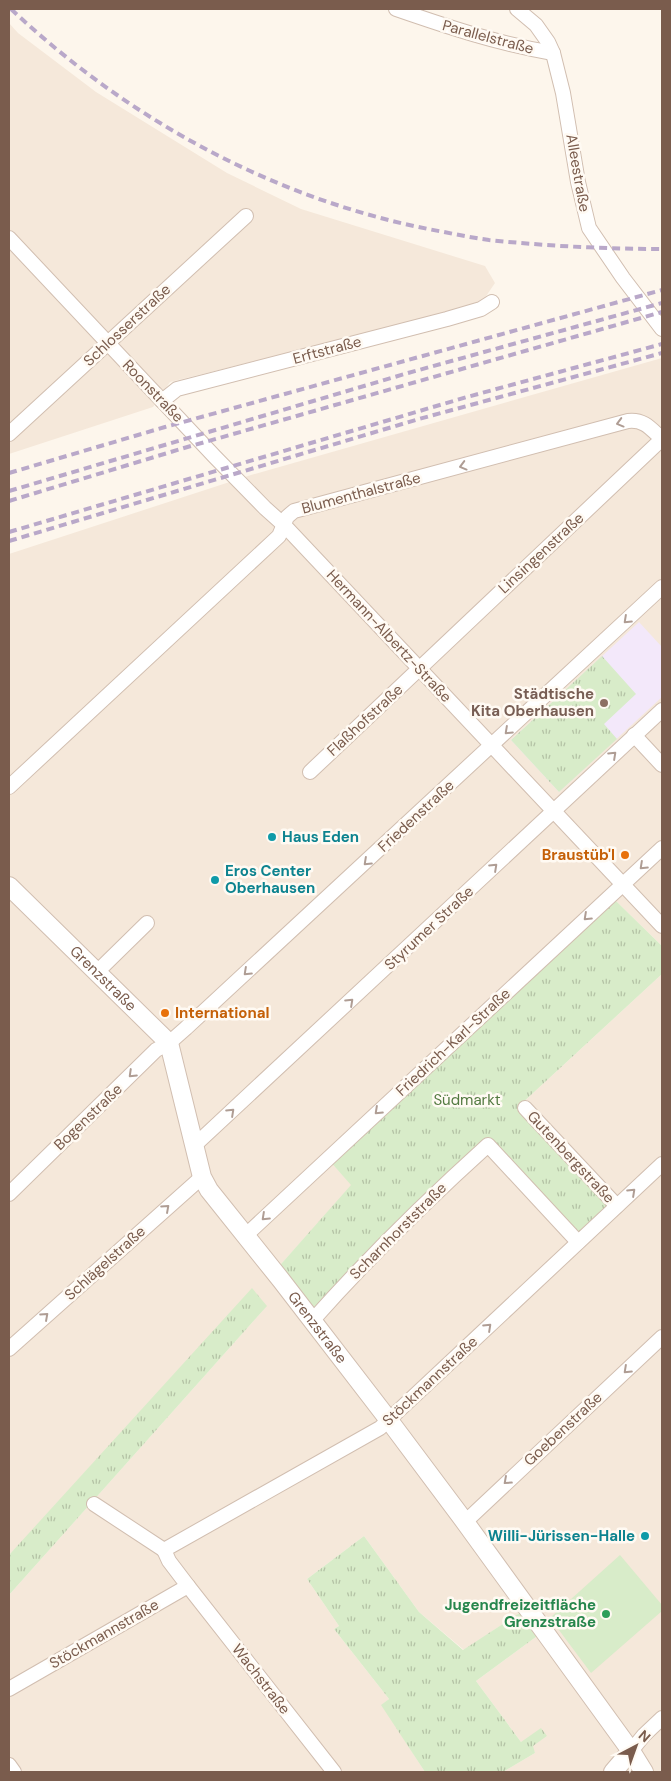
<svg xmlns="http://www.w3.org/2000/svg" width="671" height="1781" viewBox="0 0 671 1781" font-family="'DM Sans',sans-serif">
	<defs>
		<pattern id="park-tufts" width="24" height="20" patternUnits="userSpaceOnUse" patternTransform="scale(1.25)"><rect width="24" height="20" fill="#d8ecc9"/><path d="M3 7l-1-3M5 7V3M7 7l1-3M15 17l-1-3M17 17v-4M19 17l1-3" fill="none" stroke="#b4c2a5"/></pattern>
	</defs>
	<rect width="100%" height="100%" fill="#fdf6ec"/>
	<g fill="#f5e8da">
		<path d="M 9,23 L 18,33 L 96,92 L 227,173 L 301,209 L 485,266 L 495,283 L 480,305 L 170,382 L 153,407 L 9,454 Z"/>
		<path d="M 662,358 L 662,946 L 616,901 L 328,1159 L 352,1185 L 274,1272 L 519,1106 L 662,974 L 662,1772 L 503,1772 L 535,1753 L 532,1746 L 547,1736 L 521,1742 L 476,1681 L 544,1631 L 527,1608 L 464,1650 L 419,1612 L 364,1536 L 307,1579 L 339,1626 L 334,1629 L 389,1699 L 382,1705 L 425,1772 L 9,1772 L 9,1595 L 266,1307 L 9,1555 L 9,554 L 251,475 Z"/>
	</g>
	<path fill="#f3e8fa" d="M 639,622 L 662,647 L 662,697 L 559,792 L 511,740 Z"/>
	<g fill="url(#park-tufts)">
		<path d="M 602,656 L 636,694 L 604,724 L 617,739 L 559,792 L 511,740 Z"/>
		<path d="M 616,901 L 662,946 L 662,974 L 519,1106 L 612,1202 L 578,1242 L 488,1145 L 312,1321 L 274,1272 L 351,1185 L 328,1159 Z"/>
		<path d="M 252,1288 L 267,1306 L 9,1595 L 9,1555 Z"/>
		<path d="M 364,1536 L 419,1612 L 463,1650 L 527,1608 L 544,1631 L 476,1681 L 521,1742 L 541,1728 L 547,1736 L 533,1746 L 535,1753 L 503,1772 L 490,1772 L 488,1771 L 486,1772 L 425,1772 L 381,1705 L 389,1699 L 334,1629 L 339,1626 L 307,1579 Z"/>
	</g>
	<path fill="#d8ecc9" d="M 620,1555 L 662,1605 L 662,1611 L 591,1673 L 550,1618 Z"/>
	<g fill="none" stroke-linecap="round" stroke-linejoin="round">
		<g stroke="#d1beb0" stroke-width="16">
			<g id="minor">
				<path d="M 396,9 C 448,27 499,44 553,53"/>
				<path d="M 517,9 L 536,25 L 548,42 L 553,53 L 563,93 L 578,182 L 589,228 L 623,278 L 662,329"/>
				<path d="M 9,238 L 215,457 L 265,508 L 284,525 L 662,926"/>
				<path d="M 162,401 L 177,389 L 447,319 L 481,309 L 492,302"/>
				<path d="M 9,434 L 246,216"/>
				<path d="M 634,735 L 662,765"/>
				<path d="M 310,772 L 662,439"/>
				<path d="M 9,787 L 279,536 L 287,517 L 294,511 L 628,421 C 644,419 651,429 662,439"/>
				<path d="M 97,972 L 147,923"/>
				<path d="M 525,1108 L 617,1206"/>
				<path d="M 195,1145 L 662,710"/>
				<path d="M 9,1194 L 156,1050 L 169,1043 L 186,1028 L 662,587"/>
				<path d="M 245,1236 L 662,848"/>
				<path d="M 312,1321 C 368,1258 426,1201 488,1145 L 578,1242"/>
				<path d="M 9,1349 L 202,1177"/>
				<path d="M 94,1504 L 164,1550"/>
				<path d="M 465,1522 L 662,1337"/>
				<path d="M 188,1586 L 334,1772"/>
				<path d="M 9,1689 L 188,1586 L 169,1561 L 164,1550 L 380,1428 L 662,1164"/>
				<path d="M 631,1751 L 644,1735 L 662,1718"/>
				<path d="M 9,1765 L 14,1772"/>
			</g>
		</g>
		<g stroke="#d1beb0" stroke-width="20">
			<g id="tertiary">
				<path id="s1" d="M 9,886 L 169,1043 L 202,1177 L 209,1190 L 281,1280 L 388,1419 L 465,1522 L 631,1751 L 644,1772"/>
				<path d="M 613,1772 L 631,1751"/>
			</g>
		</g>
		<use href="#minor" stroke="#fff" stroke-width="14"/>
		<use href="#tertiary" stroke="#fff" stroke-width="18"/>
		<g stroke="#b9a8c9" stroke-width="4" stroke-dasharray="8 5" stroke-linecap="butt">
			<path d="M 11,9 C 131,122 281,203 444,232 C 459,235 474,238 489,240 C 547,246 604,249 662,249"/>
			<path d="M 9,473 L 165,427 L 662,290"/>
			<path d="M 9,491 L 408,373 L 662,303"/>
			<path d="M 9,501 L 184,448 L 662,312"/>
			<path d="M 9,532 L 467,397 L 662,344"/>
			<path d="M 9,541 L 419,419 L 662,353"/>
		</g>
	</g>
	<defs><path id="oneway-chevron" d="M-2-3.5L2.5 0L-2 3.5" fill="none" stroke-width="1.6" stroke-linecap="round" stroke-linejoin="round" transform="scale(1.25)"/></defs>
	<g stroke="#af9d94">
		<use href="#oneway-chevron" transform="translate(620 423) rotate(165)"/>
		<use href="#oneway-chevron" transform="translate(463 466) rotate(165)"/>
		<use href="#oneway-chevron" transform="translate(627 620) rotate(137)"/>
		<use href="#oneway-chevron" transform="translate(508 731) rotate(137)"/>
		<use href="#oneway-chevron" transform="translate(613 755) rotate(-43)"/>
		<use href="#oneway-chevron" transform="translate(367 862) rotate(137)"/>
		<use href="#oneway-chevron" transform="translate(643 866) rotate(137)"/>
		<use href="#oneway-chevron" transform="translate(494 867) rotate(-43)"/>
		<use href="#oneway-chevron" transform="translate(587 917) rotate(137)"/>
		<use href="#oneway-chevron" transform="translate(247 972) rotate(137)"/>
		<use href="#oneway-chevron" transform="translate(350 1002) rotate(-43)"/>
		<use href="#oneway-chevron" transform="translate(132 1074) rotate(136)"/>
		<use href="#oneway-chevron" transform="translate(378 1111) rotate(137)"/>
		<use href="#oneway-chevron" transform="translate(231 1112) rotate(-43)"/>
		<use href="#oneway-chevron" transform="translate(632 1192) rotate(-43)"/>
		<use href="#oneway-chevron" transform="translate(166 1208) rotate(-42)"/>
		<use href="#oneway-chevron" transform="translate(265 1217) rotate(137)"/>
		<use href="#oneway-chevron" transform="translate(45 1316) rotate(-42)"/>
		<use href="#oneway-chevron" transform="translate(488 1327) rotate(-43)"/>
		<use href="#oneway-chevron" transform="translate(627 1370) rotate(137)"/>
		<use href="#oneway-chevron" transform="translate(507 1481) rotate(138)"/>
	</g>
	<circle fill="#8d6e63" stroke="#fffaf3" stroke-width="2" cx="604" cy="703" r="5"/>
	<g fill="#0f9aa8" stroke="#fffaf3" stroke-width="2">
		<circle cx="272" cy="837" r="5"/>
		<circle cx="215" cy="880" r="5"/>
		<circle cx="645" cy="1536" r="5"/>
	</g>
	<g fill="#e8710a" stroke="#fffaf3" stroke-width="2">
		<circle cx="625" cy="855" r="5"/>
		<circle cx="165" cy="1013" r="5"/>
	</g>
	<circle fill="#2e9e5b" stroke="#fffaf3" stroke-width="2" cx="606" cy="1614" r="5"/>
	<g text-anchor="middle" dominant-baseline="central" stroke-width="5" stroke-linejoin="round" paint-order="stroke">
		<g font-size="15" fill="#7a5c4d" stroke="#fffaf3">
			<text transform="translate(488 37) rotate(15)">Parallelstraße</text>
			<text transform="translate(578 173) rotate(80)">Alleestraße</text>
			<text transform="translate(127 325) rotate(-43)">Schlosserstraße</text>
			<text transform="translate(327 350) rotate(-15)">Erftstraße</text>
			<text transform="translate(153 391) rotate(46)">Roonstraße</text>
			<text transform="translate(361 493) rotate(-15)">Blumenthalstraße</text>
			<text transform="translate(541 553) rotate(-43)">Linsingenstraße</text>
			<text transform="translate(389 636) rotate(47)">Hermann-Albertz-Straße</text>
			<text transform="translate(365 720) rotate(-43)">Flaßhofstraße</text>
			<text transform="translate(416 816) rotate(-43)">Friedenstraße</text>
			<text transform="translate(429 928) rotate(-43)">Styrumer Straße</text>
			<text stroke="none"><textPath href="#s1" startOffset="132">Grenzstraße</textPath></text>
			<text transform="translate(453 1042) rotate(-43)">Friedrich-Karl-Straße</text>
			<text transform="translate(88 1117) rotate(-44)">Bogenstraße</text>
			<text transform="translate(571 1157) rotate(47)">Gutenbergstraße</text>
			<text transform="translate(398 1231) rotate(-45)">Scharnhorststraße</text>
			<text transform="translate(105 1263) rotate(-42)">Schlägelstraße</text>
			<text stroke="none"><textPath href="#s1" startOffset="552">Grenzstraße</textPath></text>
			<text transform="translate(430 1381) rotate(-43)">Stöckmannstraße</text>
			<text transform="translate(563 1429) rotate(-43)">Goebenstraße</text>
			<text transform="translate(104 1634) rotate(-30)">Stöckmannstraße</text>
			<text transform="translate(261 1679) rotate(52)">Wachstraße</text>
		</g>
		<g font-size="15" font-weight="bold" fill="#785e54" stroke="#fffaf3" text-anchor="end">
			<text x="594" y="694">Städtische<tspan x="594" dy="17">Kita Oberhausen</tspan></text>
		</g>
		<g font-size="15" font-weight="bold" fill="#0d838f" stroke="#fffaf3" text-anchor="start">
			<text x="282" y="837">Haus Eden</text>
			<text x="225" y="871">Eros Center<tspan x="225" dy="17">Oberhausen</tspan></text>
			<text x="635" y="1536" text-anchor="end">Willi-Jürissen-Halle</text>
		</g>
		<g font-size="15" font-weight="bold" fill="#c56008" stroke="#fffaf3" text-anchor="end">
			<text x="615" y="855">Braustüb'l</text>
			<text x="175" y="1013" text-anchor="start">International</text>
		</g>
		<g font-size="15" fill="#537a41" stroke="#fffaf3">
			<text x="467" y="1100">Südmarkt</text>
		</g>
		<g font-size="15" font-weight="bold" fill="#27864d" stroke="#fffaf3" text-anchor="end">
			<text x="596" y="1605">Jugendfreizeitfläche<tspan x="596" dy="17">Grenzstraße</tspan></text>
		</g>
	</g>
	<rect width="671" height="1781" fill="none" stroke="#7a5c4d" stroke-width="20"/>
	<g transform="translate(636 1746) rotate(41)" stroke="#fffaf3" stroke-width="4" paint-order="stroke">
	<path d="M0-4L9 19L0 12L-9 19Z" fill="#7a5c4d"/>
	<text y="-8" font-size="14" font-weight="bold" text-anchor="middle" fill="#7a5c4d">N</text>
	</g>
</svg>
